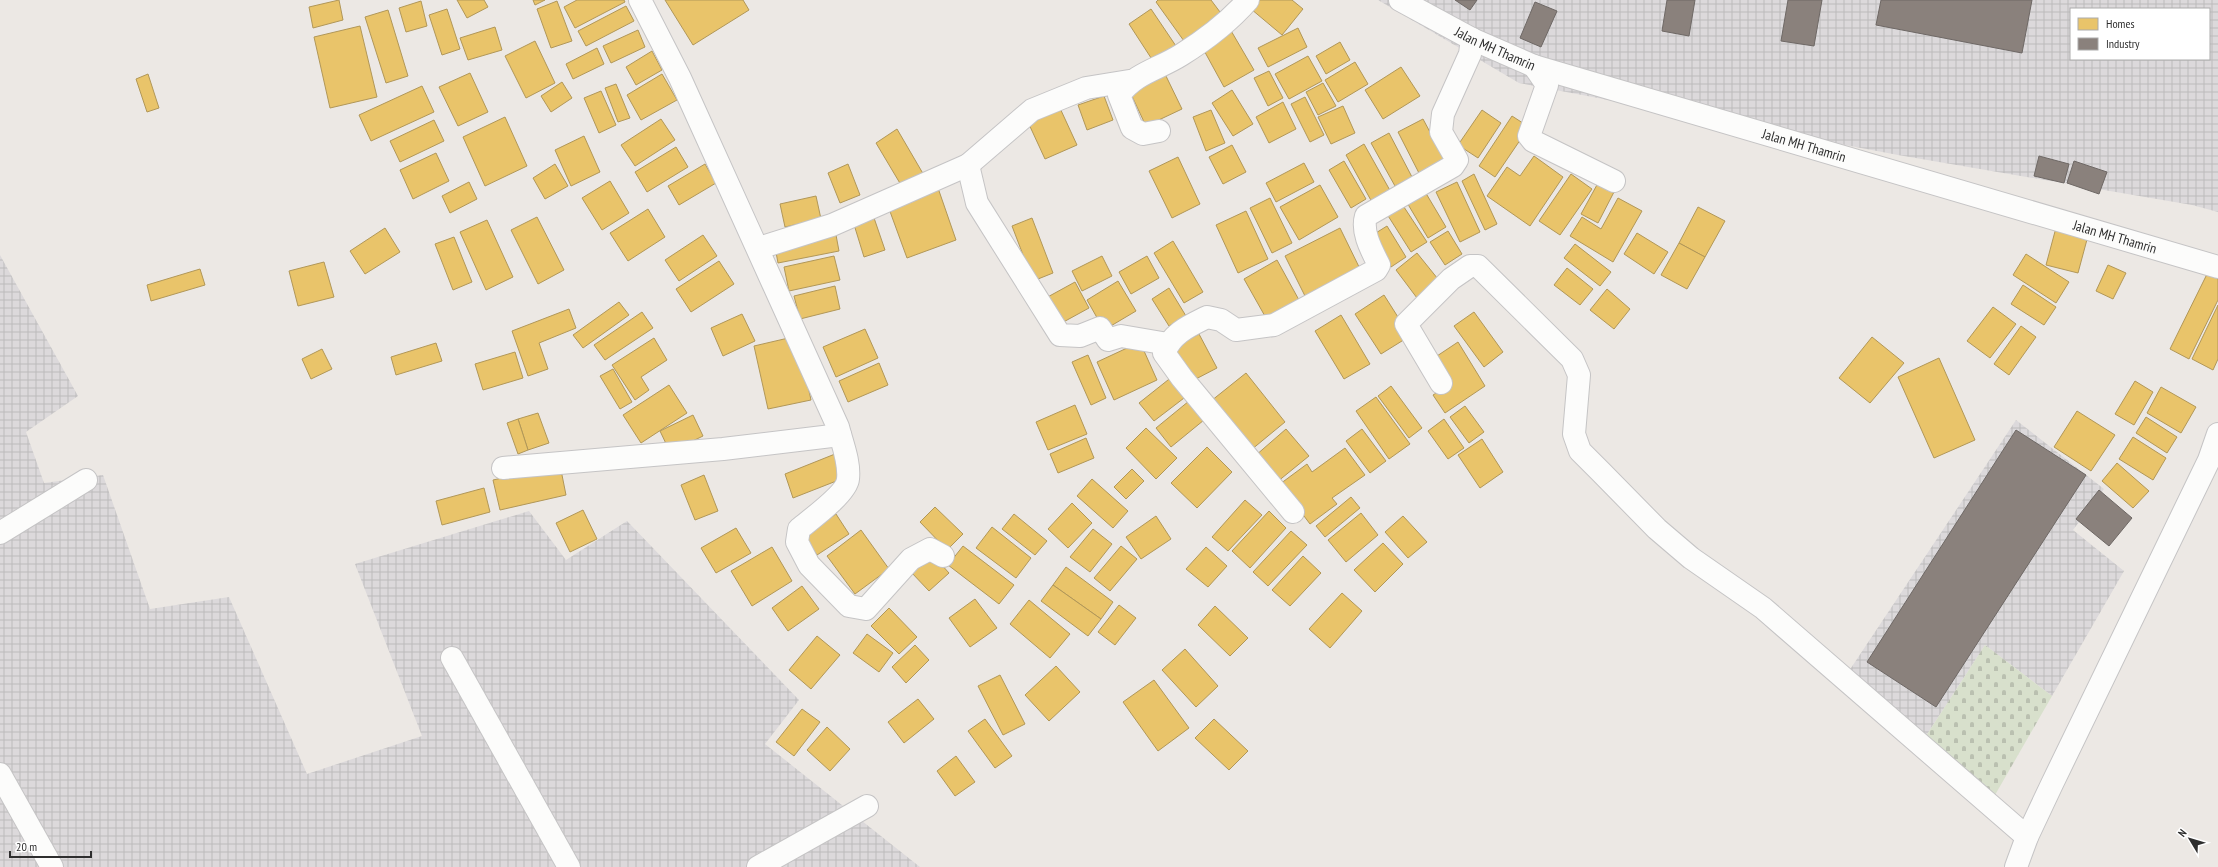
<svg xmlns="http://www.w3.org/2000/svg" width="2218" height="867" viewBox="0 0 2218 867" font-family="'PT Sans Narrow',sans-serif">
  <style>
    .industrial { fill: url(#industrial-grid); fill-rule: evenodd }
    .cemetery { fill: url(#cemetery-stones) }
    .homes { fill: #e9c46a; stroke: #b19758 }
    .industry { fill: #8a817c; stroke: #6e6865 }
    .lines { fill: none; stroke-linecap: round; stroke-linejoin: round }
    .minor-casing { stroke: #c5c4c5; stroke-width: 24 }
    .minor { stroke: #fcfcfb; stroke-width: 22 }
    .labels { text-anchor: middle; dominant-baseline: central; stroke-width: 4; stroke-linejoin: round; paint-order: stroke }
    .street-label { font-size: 14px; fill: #2e2e2e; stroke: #fff }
  </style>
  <defs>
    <pattern id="industrial-grid" width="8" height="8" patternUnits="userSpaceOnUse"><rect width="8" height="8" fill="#dcd9db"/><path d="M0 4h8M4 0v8" fill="none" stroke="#bdbbbc"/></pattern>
    <pattern id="cemetery-stones" width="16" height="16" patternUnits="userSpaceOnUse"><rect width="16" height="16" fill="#d8e0cc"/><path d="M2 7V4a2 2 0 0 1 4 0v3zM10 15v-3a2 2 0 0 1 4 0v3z" fill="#bac0b0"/></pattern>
  </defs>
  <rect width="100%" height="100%" fill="#ece8e4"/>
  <g class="industrial">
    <path d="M1378 0H2218V212L2192 205 1898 155 1519 83ZM2071 9H2209V59H2071Z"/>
    <polygon points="0,255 78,396 26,432 44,483 103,475 150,609 229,597 307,774 422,736 355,564 529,511 566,560 627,521 799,700 765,744 920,867 0,867"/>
    <polygon points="2016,420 2104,489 2073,530 2124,571 2052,696 1985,645 1926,736 1849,671"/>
  </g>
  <polygon class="cemetery" points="1985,645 2052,696 1995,795 1926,736"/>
  <g class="homes">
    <polygon points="339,0 343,20 313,28 309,7"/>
    <polygon points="457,0 484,0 488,7 467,18"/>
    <polygon points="533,0 545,0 535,5"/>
    <polygon points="577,0 624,0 625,2 575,28 564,7"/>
    <polygon points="665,0 743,0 749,10 693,45"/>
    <polygon points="1158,0 1211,0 1226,20 1189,48 1156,2"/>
    <polygon points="1258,0 1292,0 1303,9 1282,35 1251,9"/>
    <polygon points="421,1 427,26 406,32 399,8"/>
    <polygon points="557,1 572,41 551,48 537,9"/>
    <polygon points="626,6 634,21 586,46 578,31"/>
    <polygon points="447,9 460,49 442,55 429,15"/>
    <polygon points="1151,9 1178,49 1155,64 1129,24"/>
    <polygon points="388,10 408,76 386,83 365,17"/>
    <polygon points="360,26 377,97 330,108 314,37"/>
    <polygon points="495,27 502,50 468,60 460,38"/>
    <polygon points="1298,28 1307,47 1268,67 1258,48"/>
    <polygon points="1230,29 1254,70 1224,87 1201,45"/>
    <polygon points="638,30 645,47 611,63 603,46"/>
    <polygon points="535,41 555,83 526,98 505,56"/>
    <polygon points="1340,42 1350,60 1326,74 1316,56"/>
    <polygon points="597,48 604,64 573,79 566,64"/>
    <polygon points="652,51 662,70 636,85 626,67"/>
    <polygon points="1308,56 1322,81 1289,99 1275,74"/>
    <polygon points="1355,62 1368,84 1338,102 1325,80"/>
    <polygon points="1401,67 1420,96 1383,119 1365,90"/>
    <polygon points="1269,71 1283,98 1268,106 1254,78"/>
    <polygon points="470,73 488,112 458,126 439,87"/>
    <polygon points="148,74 159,108 147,112 136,79"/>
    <polygon points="662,74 677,100 641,120 627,95"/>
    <polygon points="1165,74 1182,109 1146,126 1130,92"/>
    <polygon points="562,82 572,98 551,112 541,96"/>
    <polygon points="1323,83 1336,106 1318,115 1306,92"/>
    <polygon points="616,84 630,118 618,122 605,88"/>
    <polygon points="422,86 434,112 371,141 359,115"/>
    <polygon points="1232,90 1253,124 1233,136 1212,103"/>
    <polygon points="601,91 616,125 599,133 584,98"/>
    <polygon points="1104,96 1113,120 1087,130 1078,105"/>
    <polygon points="1305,97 1324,135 1310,142 1291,104"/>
    <polygon points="1283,102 1296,129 1269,143 1256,117"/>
    <polygon points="1059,106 1077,145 1045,159 1027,120"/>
    <polygon points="1343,106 1355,133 1331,144 1318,117"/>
    <polygon points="1211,110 1225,143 1206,151 1193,117"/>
    <polygon points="1482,110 1501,123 1478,158 1458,145"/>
    <polygon points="1512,116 1529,127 1495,177 1479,166"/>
    <polygon points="505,117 527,166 485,186 463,137"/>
    <polygon points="661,119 675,140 635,166 621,145"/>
    <polygon points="1423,119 1447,164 1421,177 1398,132"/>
    <polygon points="434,120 444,141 400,162 390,141"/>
    <polygon points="897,129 925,177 904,190 876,143"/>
    <polygon points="1389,133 1412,177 1395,186 1371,143"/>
    <polygon points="584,136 600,172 571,186 555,150"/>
    <polygon points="1364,144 1392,194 1373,204 1346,155"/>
    <polygon points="1232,145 1246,172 1223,184 1209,157"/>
    <polygon points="676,147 688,167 647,192 635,172"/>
    <polygon points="436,153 449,181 413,199 400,170"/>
    <polygon points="1534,156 1563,177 1530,226 1487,196 1507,167 1520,176"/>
    <polygon points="1178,157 1200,204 1172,218 1149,171"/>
    <polygon points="1344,161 1366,199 1351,208 1329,170"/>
    <polygon points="1304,163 1314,182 1276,202 1266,183"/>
    <polygon points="555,164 568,186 545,199 533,178"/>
    <polygon points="705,164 716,183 679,205 668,186"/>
    <polygon points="848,164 860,195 840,203 828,173"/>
    <polygon points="1474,174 1497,224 1485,230 1462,181"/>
    <polygon points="1571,174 1592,189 1560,235 1539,221"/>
    <polygon points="610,181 629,213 602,230 582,198"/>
    <polygon points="469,182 477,199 450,213 442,196"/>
    <polygon points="1457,182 1480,232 1460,242 1436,192"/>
    <polygon points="1598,183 1614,192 1598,223 1581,214"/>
    <polygon points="1320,185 1338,217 1299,240 1280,207"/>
    <polygon points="938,188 956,240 907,258 888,206"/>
    <polygon points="1424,190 1446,227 1428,238 1406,201"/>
    <polygon points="816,196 821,219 785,227 780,204"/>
    <polygon points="1270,198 1292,243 1272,253 1250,208"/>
    <polygon points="1618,198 1642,211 1613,262 1570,236 1582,217 1601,229"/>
    <polygon points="1400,201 1427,242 1411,252 1385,211"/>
    <polygon points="1698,207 1725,221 1705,257 1679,243"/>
    <polygon points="648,209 665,237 628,261 610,233"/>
    <polygon points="1246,211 1268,259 1238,273 1216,225"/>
    <polygon points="872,212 885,250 864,257 852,218"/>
    <polygon points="537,217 564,270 538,284 511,230"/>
    <polygon points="1032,218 1053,273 1033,281 1012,226"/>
    <polygon points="487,220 513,277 486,290 460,232"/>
    <polygon points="2057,224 2089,232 2078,273 2046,265"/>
    <polygon points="1387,226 1406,257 1391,267 1371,236"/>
    <polygon points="385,228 400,252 365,274 350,251"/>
    <polygon points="1340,228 1363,275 1308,302 1285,256"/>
    <polygon points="1448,231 1462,254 1445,265 1430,242"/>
    <polygon points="1637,233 1668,252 1654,274 1624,254"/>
    <polygon points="703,235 717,256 679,281 665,260"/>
    <polygon points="836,235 839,251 778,263 775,247"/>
    <polygon points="454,237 472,282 453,290 435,244"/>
    <polygon points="1173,241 1203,292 1184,303 1154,253"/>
    <polygon points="1679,243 1705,257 1687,289 1661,275"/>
    <polygon points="1575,244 1611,272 1600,286 1564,258"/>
    <polygon points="1417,253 1442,284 1420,302 1396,270"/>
    <polygon points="2026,254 2069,282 2056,303 2013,275"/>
    <polygon points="834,256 840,280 789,291 784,267"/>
    <polygon points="1102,256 1112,276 1082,291 1072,271"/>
    <polygon points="1147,256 1159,278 1131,294 1119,272"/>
    <polygon points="1277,260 1299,300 1266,318 1244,279"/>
    <polygon points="719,261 734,284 691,312 676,289"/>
    <polygon points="324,262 334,297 298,306 289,271"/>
    <polygon points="2108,265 2126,273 2113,299 2096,291"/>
    <polygon points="2211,266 2218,270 2218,300 2189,359 2170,349"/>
    <polygon points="1567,268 1593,289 1580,305 1554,285"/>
    <polygon points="200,269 205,285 151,301 147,285"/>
    <polygon points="1118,281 1136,311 1104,330 1087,300"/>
    <polygon points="1075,282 1089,308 1058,325 1044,299"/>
    <polygon points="2023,285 2056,307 2044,325 2011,304"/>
    <polygon points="835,286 840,309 800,319 794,296"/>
    <polygon points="1169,288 1186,316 1169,326 1152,299"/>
    <polygon points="1607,289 1630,309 1614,329 1590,310"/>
    <polygon points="1384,295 1410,336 1381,354 1355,314"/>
    <polygon points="619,302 629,315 583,348 573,335"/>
    <polygon points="2218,305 2218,359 2213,370 2192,359"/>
    <polygon points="1993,307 2016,324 1990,358 1967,341"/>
    <polygon points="569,309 576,328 539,343 548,369 528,376 512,331"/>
    <polygon points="642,312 653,328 605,360 594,345"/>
    <polygon points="1474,312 1503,352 1484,367 1454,326"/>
    <polygon points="742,314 755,341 723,356 711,328"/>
    <polygon points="1341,315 1370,364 1344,379 1315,331"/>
    <polygon points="2021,326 2036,337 2009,375 1994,364"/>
    <polygon points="865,329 878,358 836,377 823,347"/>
    <polygon points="1199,334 1217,368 1192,381 1174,347"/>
    <polygon points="797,336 811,400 768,409 754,346"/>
    <polygon points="1872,337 1904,363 1870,403 1839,378"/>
    <polygon points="654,338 667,360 641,377 649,390 635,400 612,365"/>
    <polygon points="1140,342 1157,380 1114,400 1097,362"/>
    <polygon points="1458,342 1485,386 1445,413 1433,395 1451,384 1434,358"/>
    <polygon points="436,343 442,361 396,375 391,357"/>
    <polygon points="322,349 332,369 311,379 302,359"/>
    <polygon points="515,352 523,378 483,390 475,364"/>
    <polygon points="1088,355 1106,398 1091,405 1072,362"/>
    <polygon points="1939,358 1975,440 1934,458 1898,377"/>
    <polygon points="879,363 888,385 848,402 839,381"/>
    <polygon points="613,369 632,402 620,409 600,376"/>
    <polygon points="1246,373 1285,422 1251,450 1211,401"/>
    <polygon points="1173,376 1188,395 1154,421 1139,403"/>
    <polygon points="2135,381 2153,392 2134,425 2115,414"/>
    <polygon points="669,385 687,413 641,443 623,415"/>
    <polygon points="1391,386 1422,428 1409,438 1378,396"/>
    <polygon points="2161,387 2196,407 2181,433 2147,413"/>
    <polygon points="1376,397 1410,444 1389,459 1356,411"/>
    <polygon points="1189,401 1204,420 1171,447 1156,428"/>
    <polygon points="1075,405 1087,434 1048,450 1036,422"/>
    <polygon points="1465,406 1484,432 1469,443 1450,417"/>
    <polygon points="2077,411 2115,435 2091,471 2054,447"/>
    <polygon points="538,413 549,443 528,450 518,419"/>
    <polygon points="693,415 703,436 670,452 660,431"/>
    <polygon points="2146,417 2177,437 2167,453 2136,433"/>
    <polygon points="518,419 528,450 518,454 507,423"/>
    <polygon points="1444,419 1464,448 1448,459 1428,431"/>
    <polygon points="1146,428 1177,458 1156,479 1126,448"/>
    <polygon points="1286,429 1309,456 1277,482 1255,456"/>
    <polygon points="1362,429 1386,461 1370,473 1346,441"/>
    <polygon points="2133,437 2166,458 2153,480 2119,459"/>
    <polygon points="1086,438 1094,458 1058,473 1050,454"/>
    <polygon points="1482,439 1503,472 1480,488 1458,455"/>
    <polygon points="1207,447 1232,472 1197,508 1171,483"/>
    <polygon points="1345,448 1365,475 1332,498 1337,504 1310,524 1280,484 1307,464 1312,472"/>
    <polygon points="835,454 844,478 793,498 785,474"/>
    <polygon points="2117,463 2149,491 2133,508 2102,481"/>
    <polygon points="560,465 566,495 500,510 493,480"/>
    <polygon points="1132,469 1144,481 1126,499 1114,487"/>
    <polygon points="704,475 718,511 695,520 681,485"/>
    <polygon points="1092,479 1128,511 1113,528 1077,496"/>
    <polygon points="484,488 490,512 442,525 436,501"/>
    <polygon points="1351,497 1360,508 1325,537 1316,526"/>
    <polygon points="1245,500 1262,515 1228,551 1212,537"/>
    <polygon points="1072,503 1092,523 1068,548 1048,529"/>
    <polygon points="935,507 963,534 947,550 920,522"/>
    <polygon points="583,510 597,539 570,552 556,523"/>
    <polygon points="1269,511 1286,528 1250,568 1232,551"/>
    <polygon points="1361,513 1378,535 1346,562 1328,540"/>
    <polygon points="836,514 849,534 817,555 804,536"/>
    <polygon points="1014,514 1047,541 1035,555 1002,529"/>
    <polygon points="1156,516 1171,539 1141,559 1126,537"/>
    <polygon points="1403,516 1427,542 1408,558 1385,532"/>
    <polygon points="992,527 1031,558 1016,578 976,548"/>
    <polygon points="736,528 751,553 716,573 701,548"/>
    <polygon points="1093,529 1112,544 1090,572 1070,557"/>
    <polygon points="861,530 889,569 855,594 827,556"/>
    <polygon points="1291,531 1307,545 1268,586 1253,572"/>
    <polygon points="1383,543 1403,564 1375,592 1354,570"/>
    <polygon points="963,546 1014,585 999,604 948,565"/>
    <polygon points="1121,546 1137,559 1110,591 1094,578"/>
    <polygon points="772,547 792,581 752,606 731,571"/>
    <polygon points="1206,547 1227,566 1208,587 1186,569"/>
    <polygon points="931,553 949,573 929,591 911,572"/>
    <polygon points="1303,556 1321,573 1290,606 1272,590"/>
    <polygon points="1066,567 1113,602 1101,619 1053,585"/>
    <polygon points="1053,585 1101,619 1088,636 1041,601"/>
    <polygon points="802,586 819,609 788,631 772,608"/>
    <polygon points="1342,593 1362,611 1330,648 1309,629"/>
    <polygon points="975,599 997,628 970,647 949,618"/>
    <polygon points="1029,600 1070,634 1050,658 1010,624"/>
    <polygon points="1119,605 1136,618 1115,645 1098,632"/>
    <polygon points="1215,606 1248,638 1230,656 1198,625"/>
    <polygon points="889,608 917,637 899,654 871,626"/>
    <polygon points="867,634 893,653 879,672 853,653"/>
    <polygon points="817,636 840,655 811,689 789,670"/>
    <polygon points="915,645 929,660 906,683 892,667"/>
    <polygon points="1185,649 1218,686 1196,707 1162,670"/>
    <polygon points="1056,666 1080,692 1049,721 1025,695"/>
    <polygon points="1000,675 1025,724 1003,735 978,686"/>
    <polygon points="1154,680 1189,728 1158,751 1123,702"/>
    <polygon points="918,699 934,719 904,743 888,722"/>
    <polygon points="802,709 820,722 794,756 776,742"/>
    <polygon points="985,719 1012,756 995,768 968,731"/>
    <polygon points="1214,719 1248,751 1229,770 1195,738"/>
    <polygon points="827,727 850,749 830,771 807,750"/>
    <polygon points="956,756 975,782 955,796 937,771"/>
  </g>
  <g class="industry">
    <polygon points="1455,0 1477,0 1470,10"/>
    <polygon points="1667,0 1695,0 1689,36 1662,31"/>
    <polygon points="1788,0 1822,0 1814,46 1781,41"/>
    <polygon points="1881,0 2032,0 2022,53 1876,25"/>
    <polygon points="1535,2 1557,11 1541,47 1520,38"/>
    <polygon points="2039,156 2069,164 2064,183 2034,176"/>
    <polygon points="2074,161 2107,172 2099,194 2067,183"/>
    <polygon points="2016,430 2086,475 1936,707 1867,662"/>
    <polygon points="2099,490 2132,518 2109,546 2076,519"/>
  </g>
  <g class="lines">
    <defs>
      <g id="minor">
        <path d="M640 0 680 78 838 427C842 443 850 462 848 479 847 493 810 520 799 529L797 542 809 565 849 606 866 609 911 559 930 549 943 556"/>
        <path id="s1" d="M1400 0 1472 39 1534 66 2218 267"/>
        <polyline points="1534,66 1547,85 1529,136 1533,141 1614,181"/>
        <path d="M1159 131 1143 134 1132 128 1119 95C1137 72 1157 70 1181 55 1205 40 1229 22 1248 0"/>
        <polyline points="968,165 977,203 1060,335 1080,336 1100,328 1108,340 1121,336 1168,344"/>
        <polyline points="759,248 832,225 968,165 1032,110 1086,88 1129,81"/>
        <polyline points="1441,383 1406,324 1451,279 1470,266 1478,266 1572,359 1579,375 1574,434 1580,451 1601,472 1657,529 1691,558 1763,608 2027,837"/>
        <polyline points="503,468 723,449 840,435"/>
        <path d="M1293 512 1182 378 1164 353C1172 333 1189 326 1207 317L1221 320 1236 330 1274 325 1376 270 1379 265C1372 251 1361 232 1366 216L1453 166 1457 160 1441 132 1443 114 1470 54 1472 39"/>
        <polyline points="0,533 86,480"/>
        <polyline points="452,658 569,867"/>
        <polyline points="0,774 52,867"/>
        <polyline points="758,867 867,806"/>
        <polyline points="2016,867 2027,837 2052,784 2209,460 2218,434"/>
      </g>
    </defs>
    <use href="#minor" class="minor-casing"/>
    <use href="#minor" class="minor"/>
  </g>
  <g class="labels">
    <g class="street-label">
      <text stroke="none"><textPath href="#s1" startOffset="107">Jalan MH Thamrin</textPath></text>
      <text stroke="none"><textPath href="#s1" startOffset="431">Jalan MH Thamrin</textPath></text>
      <text stroke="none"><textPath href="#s1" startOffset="755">Jalan MH Thamrin</textPath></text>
    </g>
  </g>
  <rect x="2070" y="8" width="140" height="52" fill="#ffffff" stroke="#ababab"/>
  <rect x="2078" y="18" width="20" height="12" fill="#e9c46a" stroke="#ababab"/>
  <text x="2106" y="28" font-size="12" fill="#2e2e2e">Homes</text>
  <rect x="2078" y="38" width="20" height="12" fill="#8a817c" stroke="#ababab"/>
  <text x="2106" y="48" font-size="12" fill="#2e2e2e">Industry</text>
  <g transform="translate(2190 839) rotate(308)" stroke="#ffffff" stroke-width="3" paint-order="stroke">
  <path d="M0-3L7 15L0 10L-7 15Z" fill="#2e2e2e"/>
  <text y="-6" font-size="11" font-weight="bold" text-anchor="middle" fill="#2e2e2e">N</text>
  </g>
  <path d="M10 851v6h81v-6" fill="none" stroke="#2e2e2e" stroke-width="2"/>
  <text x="16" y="851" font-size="12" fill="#2e2e2e" stroke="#ffffff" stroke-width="3" paint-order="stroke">20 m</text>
</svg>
